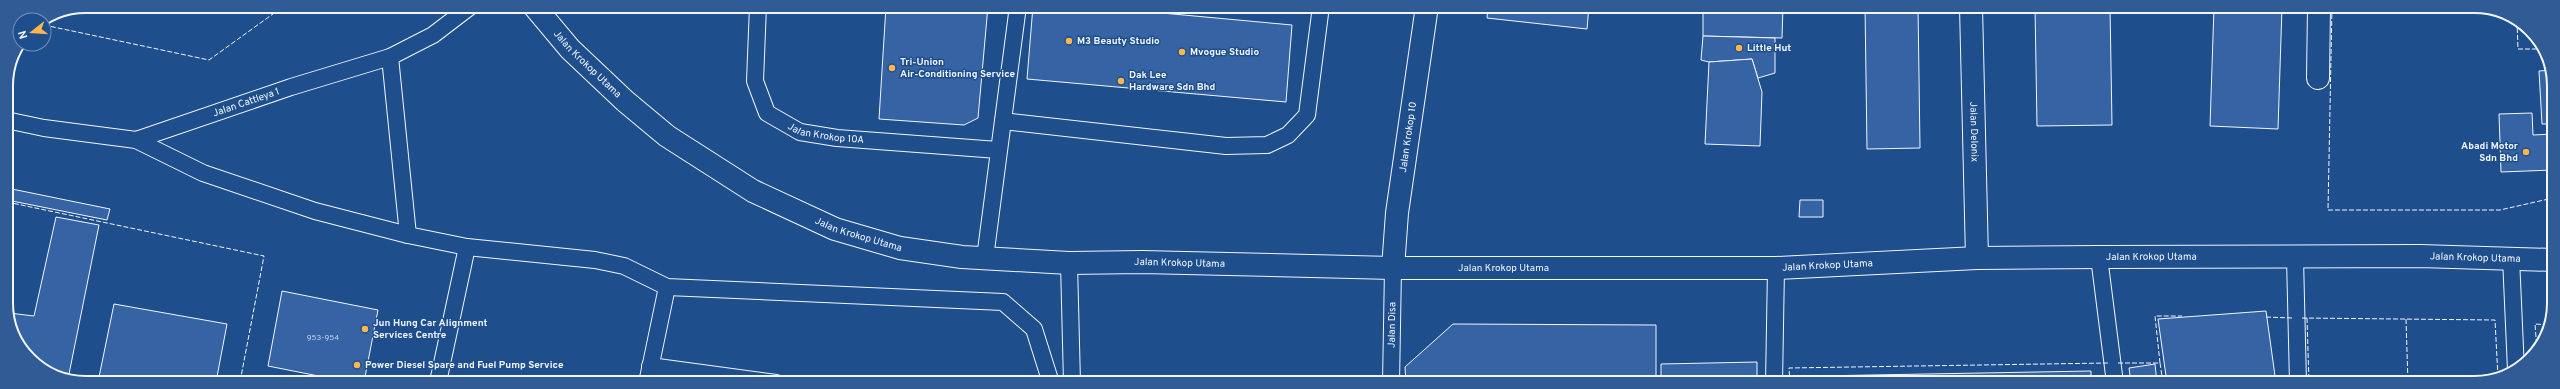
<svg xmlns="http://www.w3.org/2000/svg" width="2560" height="389" viewBox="0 0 2560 389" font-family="Overpass,sans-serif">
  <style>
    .building { fill: #3563a3; stroke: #f2f6ff }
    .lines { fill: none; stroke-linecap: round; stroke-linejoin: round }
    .lane-casing { stroke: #f2f6ff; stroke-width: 18 }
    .street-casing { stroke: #f2f6ff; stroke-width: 24 }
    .secondary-casing { stroke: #f2f6ff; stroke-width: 24 }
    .lane { stroke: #1f4e8c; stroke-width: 16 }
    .street { stroke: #1f4e8c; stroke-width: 22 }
    .secondary { stroke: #1f4e8c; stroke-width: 22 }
    .fence { stroke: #f2f6ff; stroke-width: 1; stroke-dasharray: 5 2; stroke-linecap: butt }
    .poi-dot { fill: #ffb74d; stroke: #1f4e8c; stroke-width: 1.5 }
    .labels { text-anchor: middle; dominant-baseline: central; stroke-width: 3; stroke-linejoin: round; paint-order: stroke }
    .number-label { font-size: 8px; fill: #c3d1e8 }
    .poi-label { font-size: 10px; font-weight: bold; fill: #f2f6ff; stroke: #1f4e8c; text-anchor: start }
    .street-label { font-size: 10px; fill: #f2f6ff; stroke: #1f4e8c }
    .rim { fill: none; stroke: #f2f6ff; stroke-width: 2 }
  </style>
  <rect width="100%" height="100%" fill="#1f4e8c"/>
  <g class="building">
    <polygon points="886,6 988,6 978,118 964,125 879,119"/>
    <polygon points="1033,6 1086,6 1292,25 1286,102 1027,79"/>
    <polygon points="1488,6 1589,6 1587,29 1487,18"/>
    <polygon points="1703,6 1783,6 1782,38 1703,36"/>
    <polygon points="1865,6 1918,7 1920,148 1867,149"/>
    <polygon points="2035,7 2110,7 2112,125 2037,126"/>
    <polygon points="2214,7 2282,7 2278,129 2210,126"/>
    <polygon points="1703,36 1775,38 1775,73 1758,78 1752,59 1709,62 1701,60"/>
    <polygon points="1752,59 1762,92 1760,146 1705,144 1709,62"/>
    <polygon points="2552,70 2553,124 2542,124 2539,71"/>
    <polygon points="2532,113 2533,135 2553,134 2553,170 2501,172 2499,114"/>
    <polygon points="7,188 110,209 107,220 7,200"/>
    <polygon points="1800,200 1823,200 1823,217 1799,217"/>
    <polygon points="56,217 99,225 68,379 33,363 9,324 9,313 34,316"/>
    <polygon points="282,291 378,310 364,382 349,382 268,366"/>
    <polygon points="114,304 227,324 216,382 98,382"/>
    <polygon points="2266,311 2276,383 2167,383 2158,319"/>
    <polygon points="1453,324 1656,325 1656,383 1406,383 1405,367"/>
    <polygon points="1757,362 1757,383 1661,383 1661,364"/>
    <polygon points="2155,364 2157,383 2131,383 2129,368"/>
    <polygon points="2091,371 2091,383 1817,383 1817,376"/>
    <polygon points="471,378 492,382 470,382"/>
  </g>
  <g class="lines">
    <defs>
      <g id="lane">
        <path id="s1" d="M758 6 755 81 767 113 800 132 837 138 998 150"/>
        <polyline points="390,57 408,235 467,247 595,260 624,266 667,287 1003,302 1034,329 1051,383"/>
        <path id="s2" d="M6 120 44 128 136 140 291 87 390 57 433 35 471 6"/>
        <polyline points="1003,121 1226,146 1267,145 1288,135 1307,115 1321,6"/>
        <polyline points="136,140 203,173 315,211 408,235"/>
        <polyline points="2099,257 2115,383"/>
        <polyline points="985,258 1018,6"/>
        <polyline points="2295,258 2298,383"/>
        <polyline points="2511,258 2516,370"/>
        <polyline points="1069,263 1072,383"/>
        <polyline points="650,366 776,383"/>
        <polyline points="438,382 467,247"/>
        <polyline points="647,383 667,287"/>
        <path id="s3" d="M1391 383 1393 268"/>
        <polyline points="1774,383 1776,268"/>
      </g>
      <g id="street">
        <path id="s4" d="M1971 7 1977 258"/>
        <polyline points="2318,78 2319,7"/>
        <path id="s5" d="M1393 268 1397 213 1427 6"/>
      </g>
      <g id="secondary">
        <path id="s6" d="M534 6 570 49 625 101 667 136 753 191 835 229 900 248 962 257 1069 263 1142 262 1393 268H1776L1977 258 2099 257 2420 256 2553 260"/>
      </g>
    </defs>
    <use href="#lane" class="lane-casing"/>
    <use href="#street" class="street-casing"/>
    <use href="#secondary" class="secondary-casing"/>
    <use href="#lane" class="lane"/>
    <use href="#street" class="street"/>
    <use href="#secondary" class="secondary"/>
    <g class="fence">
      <polyline points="2332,7 2328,210 2500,210 2553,198"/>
      <polyline points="2517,21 2518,49 2541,49"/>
      <polyline points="44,25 209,60 284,6"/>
      <polyline points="7,202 264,256 240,382"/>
      <polyline points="2266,317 2292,318"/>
      <polyline points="2302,318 2495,320 2498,378"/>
      <polyline points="2307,318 2309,383"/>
      <polyline points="2406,319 2408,383"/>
      <polyline points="2537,351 2535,324 2550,325"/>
      <polyline points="2118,363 2160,363 2155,316 2182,316"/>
      <polyline points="2160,363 2163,383"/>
      <polyline points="1790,383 1789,368 2108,363"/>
    </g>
  </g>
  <g class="poi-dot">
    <circle cx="1069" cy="41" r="4"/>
    <circle cx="1739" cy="48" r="4"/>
    <circle cx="1182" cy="52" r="4"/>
    <circle cx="892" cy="68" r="4"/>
    <circle cx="1121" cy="81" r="4"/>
    <circle cx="2526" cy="152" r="4"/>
    <circle cx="365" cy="329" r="4"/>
    <circle cx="357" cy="365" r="4"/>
  </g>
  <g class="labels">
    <g class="number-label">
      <text x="323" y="338">953-954</text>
    </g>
    <g class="poi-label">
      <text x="1077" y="41">M3 Beauty Studio</text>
      <text x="1747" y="48">Little Hut</text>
      <text x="1190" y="52">Mvogue Studio</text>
      <text x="900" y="62">Tri-Union<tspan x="900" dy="12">Air-Conditioning Service</tspan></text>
      <text x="1129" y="75">Dak Lee<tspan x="1129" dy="12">Hardware Sdn Bhd</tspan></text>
      <text x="2518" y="146" text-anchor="end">Abadi Motor<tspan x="2518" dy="12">Sdn Bhd</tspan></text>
      <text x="373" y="323">Jun Hung Car Alignment<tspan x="373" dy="12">Services Centre</tspan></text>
      <text x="365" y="365">Power Diesel Spare and Fuel Pump Service</text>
    </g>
    <g class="street-label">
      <text stroke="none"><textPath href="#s6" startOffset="79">Jalan Krokop Utama</textPath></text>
      <text stroke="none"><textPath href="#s2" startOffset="248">Jalan Cattleya 1</textPath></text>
      <text stroke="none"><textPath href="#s1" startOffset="173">Jalan Krokop 10A</textPath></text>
      <text stroke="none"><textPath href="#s4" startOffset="125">Jalan Delonix</textPath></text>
      <text stroke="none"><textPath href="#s5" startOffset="132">Jalan Krokop 10</textPath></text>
      <text stroke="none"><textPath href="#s6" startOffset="403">Jalan Krokop Utama</textPath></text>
      <text stroke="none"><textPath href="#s6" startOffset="1699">Jalan Krokop Utama</textPath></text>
      <text stroke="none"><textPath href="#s6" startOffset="2023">Jalan Krokop Utama</textPath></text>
      <text stroke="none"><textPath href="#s6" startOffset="727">Jalan Krokop Utama</textPath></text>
      <text stroke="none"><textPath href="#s6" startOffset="1375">Jalan Krokop Utama</textPath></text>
      <text stroke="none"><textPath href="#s6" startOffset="1051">Jalan Krokop Utama</textPath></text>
      <text stroke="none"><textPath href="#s3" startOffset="58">Jalan Disa</textPath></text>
    </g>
  </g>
  <path d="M0 0H2560V389H0ZM86 13H2474A73 73 0 0 1 2547 86V303A73 73 0 0 1 2474 376H86A73 73 0 0 1 13 303V86A73 73 0 0 1 86 13Z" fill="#305b95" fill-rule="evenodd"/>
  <path class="rim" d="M86 13H2474A73 73 0 0 1 2547 86V303A73 73 0 0 1 2474 376H86A73 73 0 0 1 13 303V86A73 73 0 0 1 86 13Z"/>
  <g transform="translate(32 32) rotate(253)"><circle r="19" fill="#1f4e8c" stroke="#7391ba"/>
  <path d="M0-3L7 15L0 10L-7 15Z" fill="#ffb74d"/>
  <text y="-6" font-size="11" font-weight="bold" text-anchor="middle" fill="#f2f6ff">N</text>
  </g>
</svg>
